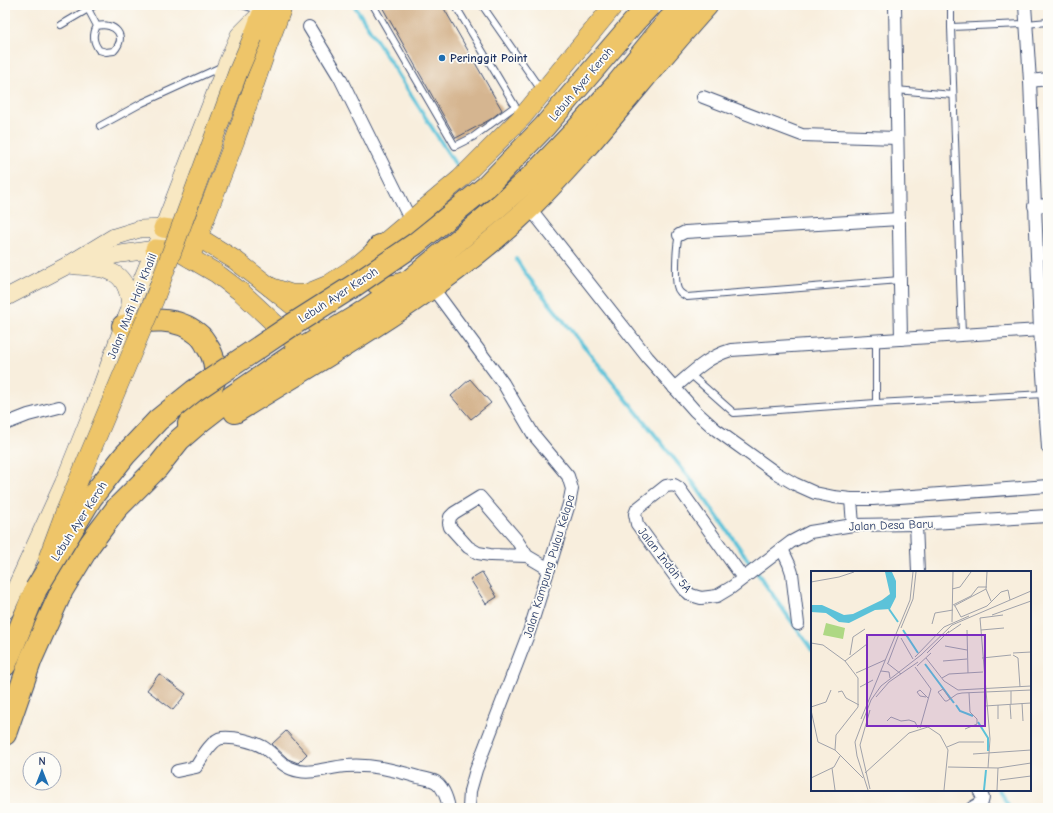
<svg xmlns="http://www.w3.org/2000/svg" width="1053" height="813" viewBox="0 0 1053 813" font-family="'Comic Neue',sans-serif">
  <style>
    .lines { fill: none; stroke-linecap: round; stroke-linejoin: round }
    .stream { stroke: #5cc2d9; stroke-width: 4 }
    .building { fill: #d5b590 }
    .lane-casing { stroke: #3c4c71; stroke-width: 8 }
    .street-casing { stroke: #3c4c71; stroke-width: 14 }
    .secondary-casing { stroke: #3c4c71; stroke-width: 18 }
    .primary-casing { stroke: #3c4c71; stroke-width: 20 }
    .highway-casing { stroke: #3c4c71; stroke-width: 24 }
    .lane { stroke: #fff; stroke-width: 6 }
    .street { stroke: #fff; stroke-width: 12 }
    .secondary { stroke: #f8e8c3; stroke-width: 17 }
    .primary { stroke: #eec569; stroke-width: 19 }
    .highway { stroke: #eec569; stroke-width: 22 }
    .primary-bridge-casing { stroke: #3c4c71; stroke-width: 20; stroke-linecap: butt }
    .highway-bridge-casing { stroke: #3c4c71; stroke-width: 24; stroke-linecap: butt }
    .primary-bridge { stroke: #eec569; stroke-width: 19 }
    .highway-bridge { stroke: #eec569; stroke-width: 22 }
    .poi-dot { fill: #1f6fb2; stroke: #fdfcf7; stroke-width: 1.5 }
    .labels { text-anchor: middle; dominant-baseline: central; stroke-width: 3.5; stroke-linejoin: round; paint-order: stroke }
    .poi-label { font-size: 12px; font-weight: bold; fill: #1b2f5e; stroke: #fdfcf7; text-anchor: start }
    .street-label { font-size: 12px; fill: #1b2f5e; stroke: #fdfcf7 }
    .inset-river { fill: none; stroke: #5cc2d9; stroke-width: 2 }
    .inset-road { fill: none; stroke: #a0a2aa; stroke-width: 1 }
    .view { fill: #7b2cbf; fill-opacity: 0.15; stroke: #7b2cbf; stroke-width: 2 }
    .inset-edge { fill: none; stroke: #1b2f5e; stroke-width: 2 }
  </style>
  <rect width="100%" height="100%" fill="#fdfcf7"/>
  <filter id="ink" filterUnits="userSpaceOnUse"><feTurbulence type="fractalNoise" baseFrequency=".025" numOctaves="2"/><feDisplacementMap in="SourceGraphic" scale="8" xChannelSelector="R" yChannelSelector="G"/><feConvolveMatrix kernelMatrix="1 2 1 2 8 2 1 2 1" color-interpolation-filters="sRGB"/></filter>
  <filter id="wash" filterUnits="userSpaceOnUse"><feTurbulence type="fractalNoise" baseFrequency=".012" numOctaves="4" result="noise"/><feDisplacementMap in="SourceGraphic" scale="16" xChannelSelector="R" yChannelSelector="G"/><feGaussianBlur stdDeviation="0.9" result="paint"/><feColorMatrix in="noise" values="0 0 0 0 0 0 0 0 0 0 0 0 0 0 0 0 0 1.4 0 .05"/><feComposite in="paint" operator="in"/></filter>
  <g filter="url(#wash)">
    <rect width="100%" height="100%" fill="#f8eedd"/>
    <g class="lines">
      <g class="stream">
        <polyline points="354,5 457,167"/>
        <polyline points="516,259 525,273 692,481 812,650"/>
        <polyline points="999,790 1010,808"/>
      </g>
    </g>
    <g id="blocks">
      <g class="building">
        <polygon points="381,5 442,5 502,110 491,119 456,138"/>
        <polygon points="470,379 491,403 471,419 451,396"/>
        <polygon points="482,572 497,597 486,604 470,579"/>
        <polygon points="159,674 186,694 173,710 147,690"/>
        <polygon points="286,731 307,754 298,763 288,759 272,744"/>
      </g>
    </g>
  </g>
  <g filter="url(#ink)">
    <use href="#blocks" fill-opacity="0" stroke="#3c4c71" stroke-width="1"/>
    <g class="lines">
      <defs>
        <g id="lane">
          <polyline points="242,5 261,11"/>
          <polyline points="373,5 455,146 473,137 514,107"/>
          <polyline points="455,5 517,109"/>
          <polyline points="482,5 541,90"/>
          <polyline points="951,5 951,27 1026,24 1048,22"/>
          <path d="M88 9 97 26C92 35 93 42 99 50L106 52 114 51C128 36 115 22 97 26"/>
          <polyline points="61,25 95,5"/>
          <polyline points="951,27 962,335"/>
          <polyline points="896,90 953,95"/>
          <polyline points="100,126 142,103 223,66"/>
          <path d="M679 235C676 245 675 276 677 286 678 292 682 294 687 297L900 280"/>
          <polyline points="876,341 876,403"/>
          <polyline points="690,374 734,413 876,403 1045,394"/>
        </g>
        <g id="street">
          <polyline points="895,5 901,339"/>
          <polyline points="1025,5 1030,81 1040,330 1048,448"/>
          <polyline points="309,27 340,78 411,221"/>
          <polyline points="1030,81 1048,79"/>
          <polyline points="703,97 802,135 897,138"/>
          <polyline points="1034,206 1048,205"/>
          <polyline points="529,207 648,358 695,411 715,429 776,473 795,484 815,493 834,497 851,499 873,499 1048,486"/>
          <polyline points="679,235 685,232 899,219"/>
          <polyline points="432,287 503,383 533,434 568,476 572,489 569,504 529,632 476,770 470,791 469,808"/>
          <path d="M674 388C692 373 707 357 731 350L1040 330"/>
          <polyline points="5,424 28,415 59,407"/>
          <polyline points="851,499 853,525"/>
          <polyline points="916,524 918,572"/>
          <polyline points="782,549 789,564 792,573 798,624"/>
          <polyline points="527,556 516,539 480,497 454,513 450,517 449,523 450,527 468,547 478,553 490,555 527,556 549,569"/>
          <polyline points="743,578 679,488 674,485 666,486 637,509 635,514 637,524 685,590 691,595 701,598 717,596 732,587 791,542 810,532 853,525 916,524 1048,516"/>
          <path d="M177 771 196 767C201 759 212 739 222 738 235 737 252 741 263 747 273 753 280 765 292 769 309 776 329 767 346 766 372 764 394 770 418 777 423 778 431 779 436 782 444 788 447 798 449 808"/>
          <polyline points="972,808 982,802 983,798 979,790"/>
        </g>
        <g id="secondary">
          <polyline points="82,262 121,254 155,249"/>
          <path d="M68 265C103 269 128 265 130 308"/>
          <polyline points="5,298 68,265 114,237 140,229 163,228"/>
          <polyline points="5,611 63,484 95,404 123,326 163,228 226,65 239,35 262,12"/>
        </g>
        <g id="primary">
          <polyline points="253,37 265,5"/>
          <polyline points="163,228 185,231 198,237 235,260 270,287 327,333"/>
          <polyline points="155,249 178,251 216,273 241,292 302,349"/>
          <polyline points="190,258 235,140 268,45 283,5"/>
          <polyline points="270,287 291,294 306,294 328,285 357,266 460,179 523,116 614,5"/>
        </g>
        <g id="highway">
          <path d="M380 246C376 251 370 258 369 265 369 269 371 274 373 278 380 290 395 287 407 282"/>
          <path d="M123 326C149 319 176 316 198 334 202 337 205 342 207 346 214 356 217 369 214 381 209 396 198 411 189 424"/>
          <path d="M235 412C337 349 444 290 530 207 594 144 647 71 707 5"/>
          <polyline points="5,665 36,589"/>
          <polyline points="5,734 31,659 62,590 90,544 117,508 157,468 179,440 202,420 233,396 302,349 357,316 408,282 491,213 534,174 577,129 618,83 669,20 685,5"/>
        </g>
      </defs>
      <use href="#lane" class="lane-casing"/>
      <use href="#street" class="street-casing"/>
      <use href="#secondary" class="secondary-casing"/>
      <use href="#primary" class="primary-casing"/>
      <use href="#highway" class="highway-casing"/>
      <use href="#lane" class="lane"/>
      <use href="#street" class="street"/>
      <use href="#secondary" class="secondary"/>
      <use href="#primary" class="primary"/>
      <use href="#highway" class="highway"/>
      <defs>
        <polyline id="primary-bridge" points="48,558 64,515 154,300 238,72 253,37"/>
        <polyline id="highway-bridge" points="36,589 91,498 125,455 158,420 194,391 292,325 355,285 415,244 487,186 544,127 634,22 650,5"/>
      </defs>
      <use href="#primary-bridge" class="primary-bridge-casing"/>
      <use href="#highway-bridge" class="highway-bridge-casing"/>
      <use href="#primary-bridge" class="primary-bridge"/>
      <use href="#highway-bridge" class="highway-bridge"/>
    </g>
  </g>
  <circle class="poi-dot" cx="442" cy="58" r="4"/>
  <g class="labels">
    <g class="poi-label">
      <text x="450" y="58">Peringgit Point</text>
    </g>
    <g class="street-label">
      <text transform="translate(581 84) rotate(-50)">Lebuh Ayer Keroh</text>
      <text transform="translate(338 295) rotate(-33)">Lebuh Ayer Keroh</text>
      <text transform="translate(132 306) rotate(-68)">Jalan Mufti Haji Khalil</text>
      <text transform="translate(79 521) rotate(-57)">Lebuh Ayer Keroh</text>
      <text transform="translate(891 525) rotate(-2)">Jalan Desa Baru</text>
      <text transform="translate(665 560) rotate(52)">Jalan Indah 5A</text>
      <text transform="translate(549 566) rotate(-73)">Jalan Kampung Pulau Kelapa</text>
    </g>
  </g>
  <g transform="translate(811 571)">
    <rect width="220" height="220" fill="#f8eedd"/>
    <path d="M15 52 34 57 32 68 12 64Z" fill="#aed884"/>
    <path d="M74 1H81L85 10V26L79 38 64 39 38 52 28 51 15 42 0 41V34H11L33 44 42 43 71 29 79 23Z" fill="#5cc2d9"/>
    <path class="inset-river" d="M78 38 87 51M92 59 107 82M114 93 143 132M145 134 149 140 162 145M167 151 177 167V180M173 219 175 199"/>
    <path class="inset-road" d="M176 1 175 18 180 30M0 11 28 6 43 1M141 18 149 16 160 1M142 34 160 25 167 16H176M143 35 175 18M144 35 150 46 176 35 190 21 197 19 199 29M181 44 220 30M141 51 142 1M121 53 124 42 142 39M90 57 102 28 105 1M156 59 157 102M170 59 193 57M137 62 150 53M90 67 102 88M0 72 12 74 34 90 47 107V136L25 164 24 179M134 75 156 79M116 82 138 60M202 82 220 81M39 84 42 66 54 58M202 84 207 87 209 116M104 86 133 56 158 45M115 87 133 110 147 119 220 115M171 87 200 84M34 90 56 73M132 90 156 88M76 92 90 103M77 92 88 63M106 95 120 82M104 96 120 118 109 157M70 100 78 101 79 107M45 102 74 89M131 107 138 103 172 101M49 116 62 109M200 120V133M27 121 31 120 35 127 48 134M65 126 78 111 107 91M115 126 109 125 106 121 109 119 117 127M139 128 132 118 127 121 134 130H136L146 123 151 122 220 119M211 132 212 150M199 133 200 148M187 134V148M174 135 220 132M0 136 15 131 20 119M0 139 7 171 24 179 52 207M50 148 99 29 102 1M76 150 80 146 90 150 98 149 104 151 107 157M154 158 166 153V148L159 141 158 122M136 176 148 171H173M162 183 220 179M137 196 187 197 220 192M21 197 24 219M177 197 179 168 169 47 192 44M54 202 98 162 117 156 129 164 137 179 133 219M0 207 23 196 29 185M189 209 220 205M59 218 49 174 59 139M57 219 46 185 44 171 60 129 70 115 110 84 141 54 220 20M186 219 187 197"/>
    <path class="view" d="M56 64H174V155H56Z"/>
    <rect width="220" height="220" class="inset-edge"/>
  </g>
  <rect width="1053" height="813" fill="none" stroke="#fdfcf7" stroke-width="20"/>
  <g transform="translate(42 771)"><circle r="19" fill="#fdfcf7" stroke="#a3aaba"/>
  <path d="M0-3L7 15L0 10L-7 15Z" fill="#1f6fb2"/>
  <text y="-6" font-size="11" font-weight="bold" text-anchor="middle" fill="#1b2f5e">N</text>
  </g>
</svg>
